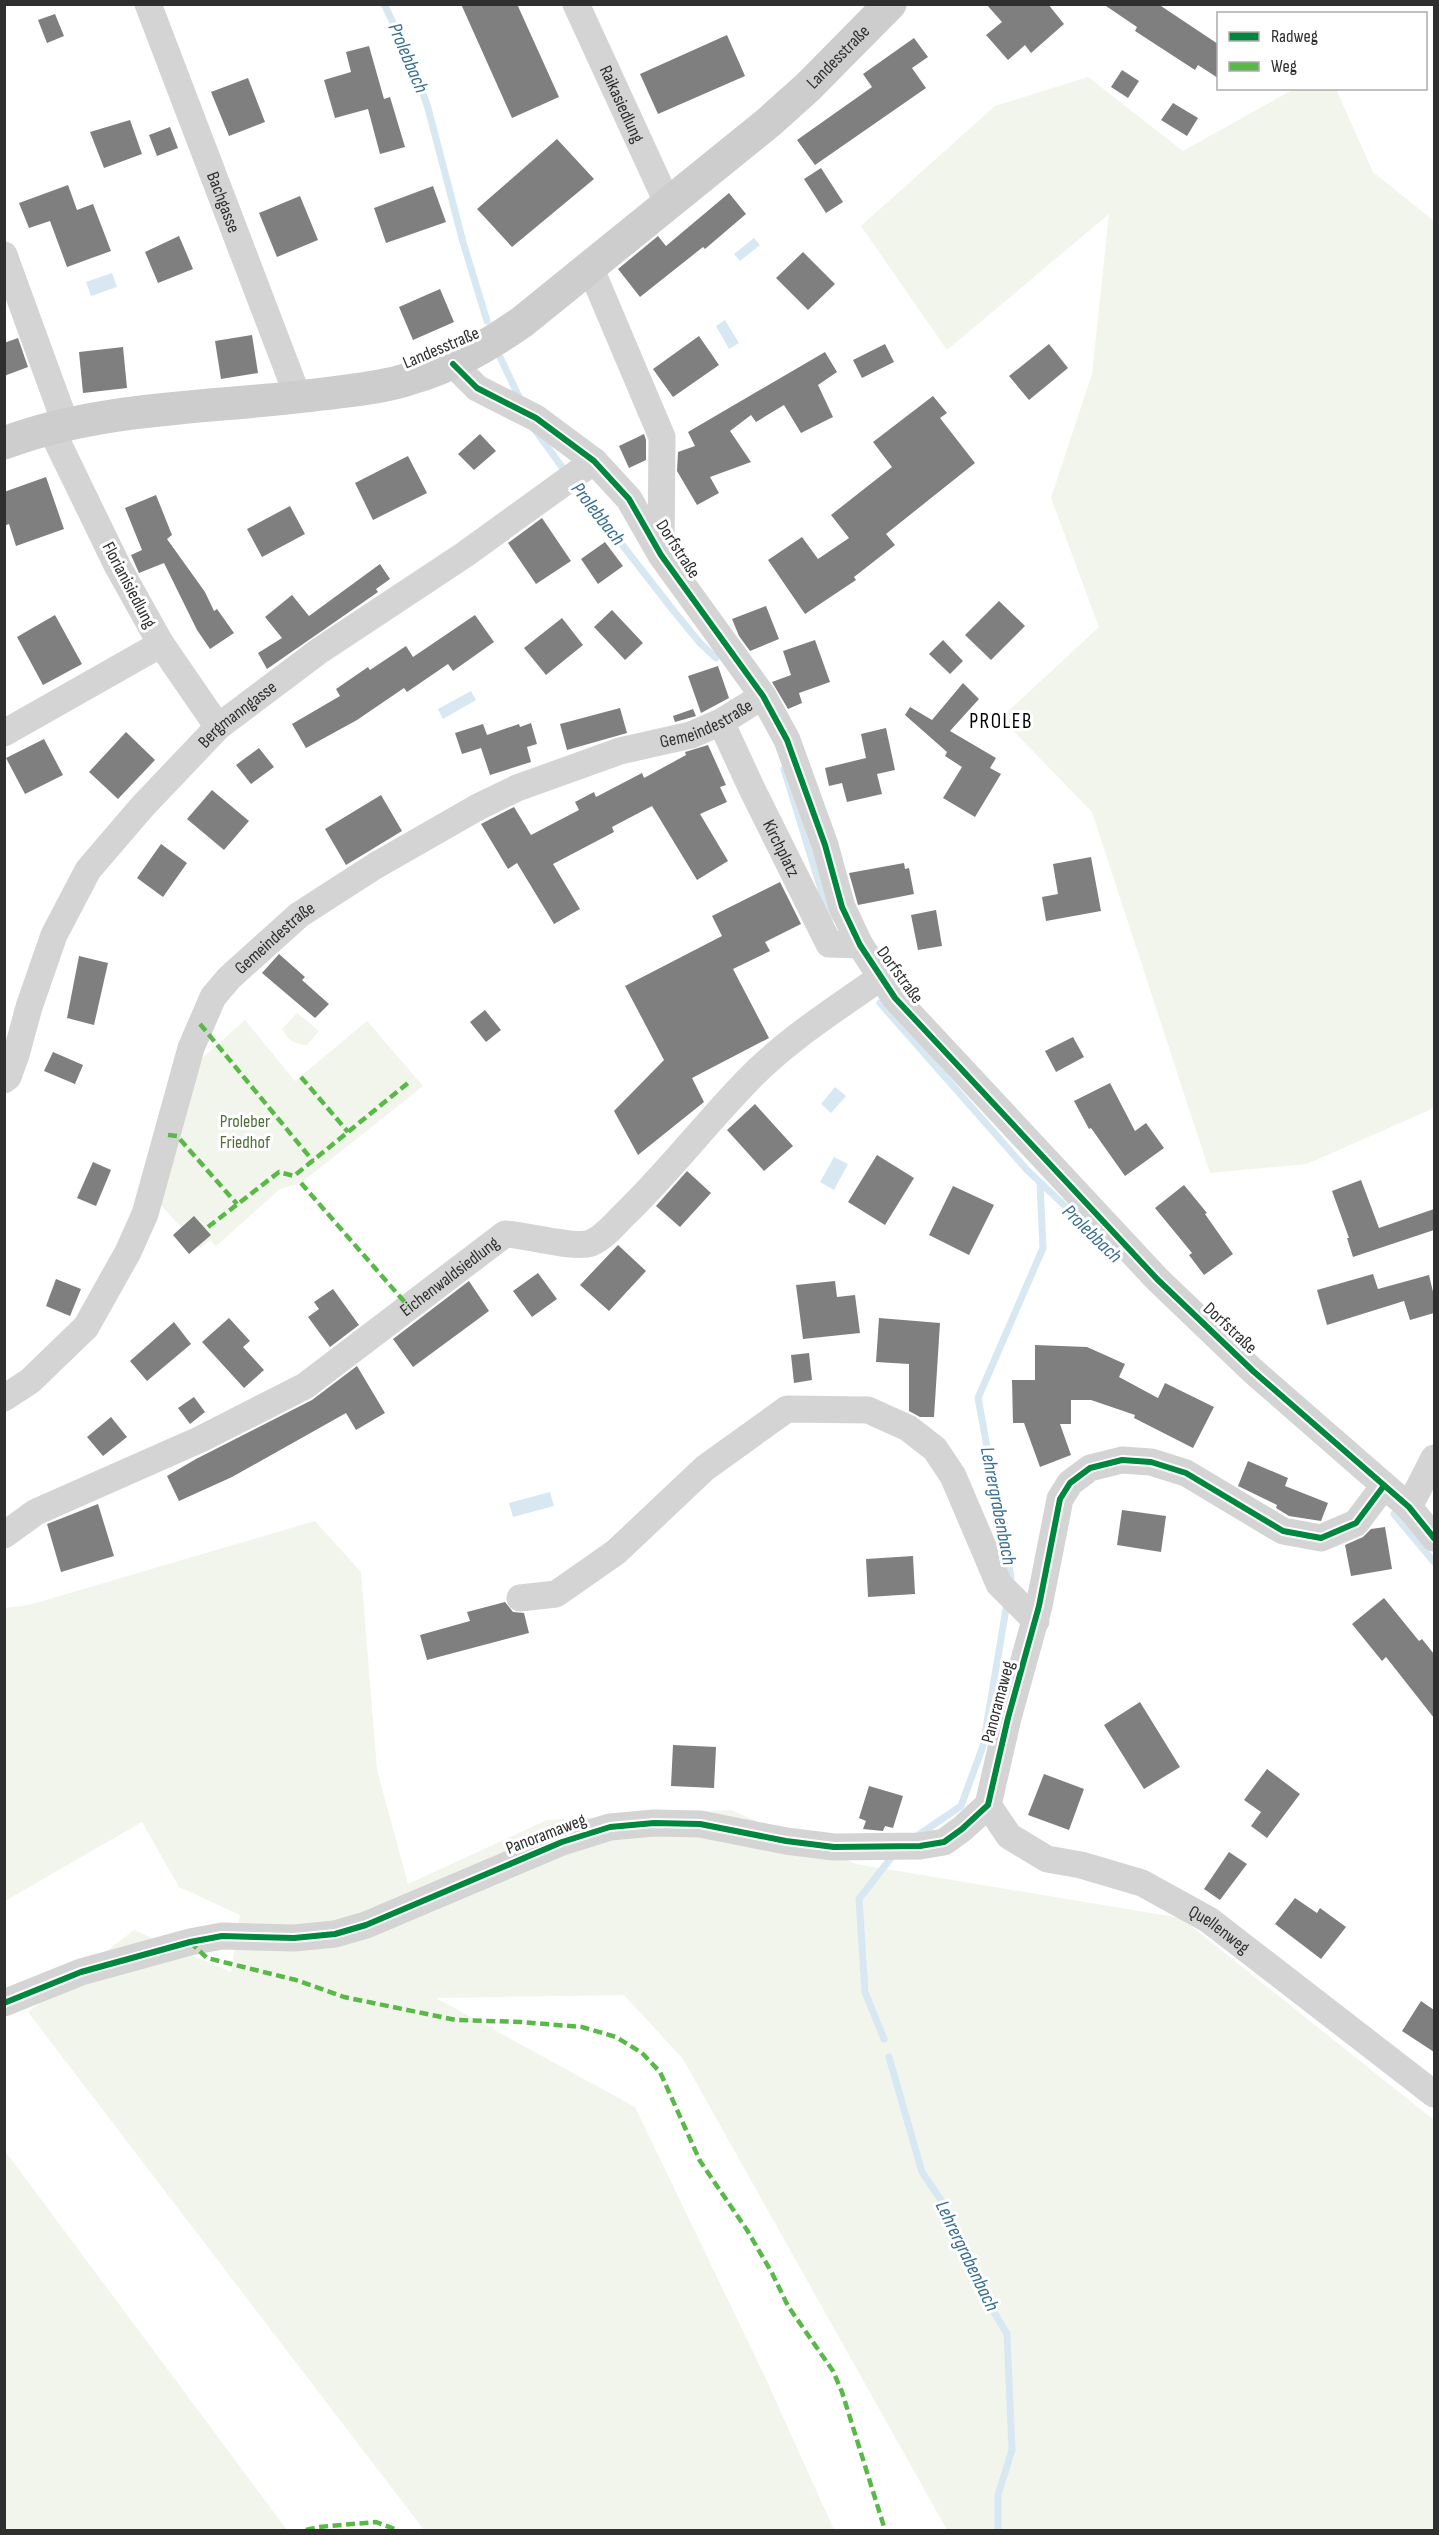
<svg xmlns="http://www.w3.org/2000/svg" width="1439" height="2535" viewBox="0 0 1439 2535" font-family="'Sofia Sans Condensed',sans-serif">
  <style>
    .green { fill: #f1f5ec }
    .water { fill: #d8e8f3 }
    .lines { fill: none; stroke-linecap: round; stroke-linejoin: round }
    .stream { stroke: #d8e8f3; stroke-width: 7 }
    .building { fill: #7f7f7f }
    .street { stroke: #d4d4d4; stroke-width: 27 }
    .secondary { stroke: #cdcdcd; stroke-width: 33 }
    .quiet { stroke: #58b947; stroke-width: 4.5; stroke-dasharray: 9 4.5; stroke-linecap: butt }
    .cycleway-casing { stroke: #fff; stroke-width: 10 }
    .cycleway { stroke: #00873e; stroke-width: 6 }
    .labels { text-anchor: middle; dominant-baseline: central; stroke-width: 6; stroke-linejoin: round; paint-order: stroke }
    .street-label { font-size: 18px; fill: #2f2f2f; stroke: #fff }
    .park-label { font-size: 18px; fill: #506d3a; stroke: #fff }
    .water-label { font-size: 20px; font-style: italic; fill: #386f96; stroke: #fff }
    .quarter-label { font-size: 21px; letter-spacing: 1.5px; fill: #000; stroke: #fff }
  </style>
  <rect width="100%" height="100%" fill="#fff"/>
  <g class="green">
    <polygon points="1088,77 1183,151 1294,89 1336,89 1373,172 1434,221 1434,1108 1307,1164 1210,1173 1092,812 1001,718 1099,627 1051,498 1092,374 1109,214 947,350 861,226 995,106"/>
    <path d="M297 1013 319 1031 307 1045C295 1045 288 1040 282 1029Z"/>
    <polygon points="245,1020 295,1081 367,1021 423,1086 301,1183 280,1189 216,1246 210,1240 200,1248 157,1201 191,1068"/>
    <polygon points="315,1521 361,1572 377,1770 408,1884 547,1820 731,1810 856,1864 1181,1918 1434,2120 1434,2530 947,2530 683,2059 624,1995 436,1998 635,2107 766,2379 834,2530 424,2530 28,2012 134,1930 231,1972 240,1915 179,1887 142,1822 5,1901 4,1608 29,1605"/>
    <polygon points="4,2151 5,2151 287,2530 5,2530"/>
  </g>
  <g class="water">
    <polygon points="754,238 760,245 740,261 734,254"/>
    <polygon points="112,273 117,287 91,296 86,282"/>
    <polygon points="725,320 739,343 729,349 716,326"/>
    <polygon points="471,691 476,700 443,719 438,709"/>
    <polygon points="835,1087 846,1096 831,1113 821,1104"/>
    <polygon points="834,1157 848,1164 834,1190 820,1182"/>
    <polygon points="550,1492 554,1506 513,1517 509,1503"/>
  </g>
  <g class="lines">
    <g class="stream">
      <polyline points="384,4 412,62 428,108 463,242 487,321"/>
      <polyline points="500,357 521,401"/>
      <polyline points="533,427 567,474"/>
      <polyline points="574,483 673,610 700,643 716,658"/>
      <polyline points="784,769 830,919"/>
      <polyline points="880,1003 1027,1170 1119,1257"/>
      <polyline points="1394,1514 1434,1562"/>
      <polyline points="1010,1586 1011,1577 978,1398 1043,1248 1040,1183"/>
      <polyline points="917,1836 961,1806 983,1746 1007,1603"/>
      <polyline points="884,2039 865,1992 859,1899 894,1854"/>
      <polyline points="889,2057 922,2172 951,2215 971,2274 1007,2334 1012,2450 998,2495 998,2530"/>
    </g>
  </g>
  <g class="building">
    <polygon points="461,4 517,4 559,97 512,118"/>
    <polygon points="986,4 1048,4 1064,24 1031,53 1025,45 1008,60 986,35 1002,22"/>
    <polygon points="1103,4 1158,4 1218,44 1218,78 1198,65 1195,70 1135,31 1137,27"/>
    <polygon points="55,14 64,36 47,43 38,20"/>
    <polygon points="727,35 745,76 658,114 640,74"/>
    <polygon points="914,38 928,57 912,68 926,88 815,165 797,140 872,87 863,74"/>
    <polygon points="369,46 384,99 390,97 405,147 380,154 368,109 335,118 324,80 351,72 346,52"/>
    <polygon points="1122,70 1139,81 1128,98 1111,87"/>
    <polygon points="248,78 265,122 229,136 211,92"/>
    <polygon points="1173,103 1198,118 1187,136 1161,120"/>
    <polygon points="130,120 142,154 104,168 90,132"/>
    <polygon points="170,127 178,148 157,156 149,135"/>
    <polygon points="557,139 594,179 512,247 477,209"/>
    <polygon points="821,168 843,202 826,213 804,179"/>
    <polygon points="68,185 77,210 93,204 111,251 67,267 50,221 29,228 19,203"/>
    <polygon points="433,186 446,222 386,243 374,208"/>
    <polygon points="729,193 746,214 705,249 703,247 640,297 618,269 658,236 666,246"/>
    <polygon points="300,196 318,240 277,257 259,213"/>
    <polygon points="179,236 193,269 158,283 145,252"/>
    <polygon points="803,252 835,284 808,310 776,278"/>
    <polygon points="440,289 454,322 413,340 399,307"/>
    <polygon points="252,335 258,373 221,379 215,341"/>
    <polygon points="699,336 719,365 673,397 653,369"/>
    <polygon points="18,338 28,367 4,376 4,343"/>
    <polygon points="885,344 894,362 862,378 853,360"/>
    <polygon points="1049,344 1068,368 1029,400 1009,376"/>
    <polygon points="123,347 127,388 83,393 79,352"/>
    <polygon points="825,352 837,372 818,385 833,417 801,433 784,405 756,422 751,415 730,431 751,462 710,477 719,493 697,505 677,471 678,452 695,446 688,432"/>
    <polygon points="933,396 947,413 940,418 975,463 886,534 895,545 854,577 856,580 805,614 768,560 802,537 818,559 849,538 831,515 892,467 873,442"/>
    <polygon points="480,434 496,451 474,470 458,454"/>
    <polygon points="644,434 646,440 646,460 629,468 619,446"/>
    <polygon points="408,456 427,493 373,520 355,483"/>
    <polygon points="46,477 64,529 16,546 9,524 4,526 4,492"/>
    <polygon points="156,495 172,535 167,539 205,592 214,611 217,609 234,633 210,649 197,630 164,563 139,573 131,555 142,550 125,508"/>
    <polygon points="290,506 305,534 262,557 247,529"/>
    <polygon points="542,518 571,561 536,584 508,543"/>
    <polygon points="605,542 623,566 598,584 581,559"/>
    <polygon points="380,564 390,579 376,589 378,592 267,669 258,653 282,638 265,617 292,595 309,616"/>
    <polygon points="999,601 1025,626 991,660 965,635"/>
    <polygon points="766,606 779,639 750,651 739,636 732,619"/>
    <polygon points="612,610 643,643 625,660 594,627"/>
    <polygon points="55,615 82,664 43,685 17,637"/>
    <polygon points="475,615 494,642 453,671 448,664 407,692 404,688 357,720 306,748 292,724 340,696 336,689 368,667 370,670 406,646 413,657"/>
    <polygon points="562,618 583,645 546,675 524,648"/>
    <polygon points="815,640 830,682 799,693 802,703 788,709 772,682 791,675 783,651"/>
    <polygon points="943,640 963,661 950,674 929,654"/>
    <polygon points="718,666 729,698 701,713 688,676"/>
    <polygon points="963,683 979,699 950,731 996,758 990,768 1001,774 975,817 943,798 962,767 945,756 947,752 905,715 910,707 932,720"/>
    <polygon points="620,708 627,733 567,750 560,724"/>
    <polygon points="693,709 696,716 675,722 673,716"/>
    <polygon points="531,723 537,744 527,747 531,762 490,775 481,748 462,754 455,733 483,724 487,735 519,724 520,727"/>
    <polygon points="886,728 895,770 877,774 882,794 847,802 842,783 829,786 825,768 866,758 861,734"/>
    <polygon points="126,732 155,760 118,799 89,772"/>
    <polygon points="44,739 63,775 25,794 6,758"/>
    <polygon points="708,745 726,785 720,787 727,802 700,814 728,861 697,880 652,806 612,827 614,832 553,864 580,909 554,924 517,863 508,869 481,824 514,807 531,835 579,810 575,802 594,792 596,797 642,773 644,778 686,755 685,752"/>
    <polygon points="259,748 274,767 251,784 236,765"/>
    <polygon points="212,790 249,821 224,850 187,819"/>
    <polygon points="381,795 402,831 346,865 325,829"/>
    <polygon points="161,844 187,863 163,897 137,878"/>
    <polygon points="1091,857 1101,911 1046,921 1042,897 1058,894 1053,864"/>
    <polygon points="904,863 905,869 909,868 914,894 858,905 849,873"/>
    <polygon points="780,882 801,924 765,942 770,951 733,969 769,1038 692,1078 704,1102 638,1155 614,1111 664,1060 625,986 722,936 712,916"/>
    <polygon points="936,910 942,946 918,950 911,915"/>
    <polygon points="279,954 305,977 302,980 329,1004 315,1018 262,973"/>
    <polygon points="79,956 108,963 94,1025 67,1018"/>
    <polygon points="485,1010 501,1030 486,1042 470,1022"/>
    <polygon points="1073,1037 1084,1057 1056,1072 1045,1051"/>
    <polygon points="53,1052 83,1065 75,1084 44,1071"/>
    <polygon points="1110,1083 1135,1131 1146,1123 1164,1148 1125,1176 1091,1128 1089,1129 1074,1101"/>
    <polygon points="755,1104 793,1146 764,1171 727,1130"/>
    <polygon points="877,1155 914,1178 885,1225 848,1202"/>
    <polygon points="93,1162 111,1170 96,1206 77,1198"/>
    <polygon points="687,1171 711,1193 680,1227 656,1206"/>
    <polygon points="1361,1180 1379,1228 1434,1209 1434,1230 1353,1257 1347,1238 1349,1238 1332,1191"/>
    <polygon points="1184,1185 1207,1213 1205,1214 1233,1254 1204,1275 1189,1255 1192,1253 1155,1208"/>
    <polygon points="953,1186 994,1205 969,1255 929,1235"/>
    <polygon points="194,1216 211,1235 189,1254 173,1235"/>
    <polygon points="618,1245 646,1271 609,1311 580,1285"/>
    <polygon points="538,1273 557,1299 532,1317 513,1291"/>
    <polygon points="1373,1274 1378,1289 1429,1275 1434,1296 1434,1313 1410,1320 1404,1301 1327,1325 1317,1290"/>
    <polygon points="56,1279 81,1289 70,1316 46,1306"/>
    <polygon points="469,1281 489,1311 413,1367 393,1339"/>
    <polygon points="835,1281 837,1297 855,1295 860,1333 803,1339 796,1285"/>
    <polygon points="333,1289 359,1325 330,1347 308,1317 319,1309 314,1302"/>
    <polygon points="229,1318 250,1341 243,1347 264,1370 244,1388 202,1342"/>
    <polygon points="879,1318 940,1323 934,1417 920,1417 909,1411 909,1364 876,1362"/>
    <polygon points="174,1322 191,1344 147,1381 130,1361"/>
    <polygon points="1035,1345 1087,1347 1125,1364 1119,1377 1158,1398 1165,1383 1214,1407 1193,1448 1134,1418 1135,1415 1091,1400 1071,1400 1071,1424 1060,1424 1071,1455 1040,1467 1024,1423 1013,1423 1012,1380 1035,1380"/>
    <polygon points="809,1353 812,1380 794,1383 791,1355"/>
    <polygon points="357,1366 385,1413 356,1430 346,1413 232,1477 179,1501 167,1476 196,1459 312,1400"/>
    <polygon points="194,1397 205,1412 190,1424 178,1408"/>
    <polygon points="111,1417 127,1437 103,1456 87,1437"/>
    <polygon points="1248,1461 1288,1478 1285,1486 1328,1503 1321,1521 1289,1516 1276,1508 1277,1505 1238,1486"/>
    <polygon points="98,1504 114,1556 61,1572 47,1524"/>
    <polygon points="1122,1510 1166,1516 1161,1552 1117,1545"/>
    <polygon points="1385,1527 1392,1569 1351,1576 1345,1545 1363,1537 1371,1529"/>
    <polygon points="913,1556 915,1594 868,1597 866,1559"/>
    <polygon points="1384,1598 1419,1641 1422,1639 1434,1654 1434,1718 1386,1657 1382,1661 1352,1624"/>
    <polygon points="505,1602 513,1612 524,1613 529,1633 427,1660 420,1635 470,1621 467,1612"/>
    <polygon points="1140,1702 1180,1767 1144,1789 1104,1725"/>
    <polygon points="673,1745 716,1747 714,1788 671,1786"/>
    <polygon points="1267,1769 1300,1794 1267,1838 1251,1826 1261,1812 1244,1800"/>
    <polygon points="1044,1774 1084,1789 1069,1830 1028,1815"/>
    <polygon points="869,1786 903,1796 893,1828 885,1826 883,1831 863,1829 866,1821 859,1818"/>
    <polygon points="1229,1852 1247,1864 1220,1900 1204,1889"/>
    <polygon points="1295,1898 1317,1913 1320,1908 1346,1927 1321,1959 1275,1924"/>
    <polygon points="1421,2001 1434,2010 1434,2052 1402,2031"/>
  </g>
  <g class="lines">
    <g class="street">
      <path id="s1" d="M148 4 298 397"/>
      <path id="s2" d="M576 4 668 204"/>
      <polyline points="4,255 66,425"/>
      <polyline points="590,267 662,437 661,554"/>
      <polyline points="453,364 477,388 536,418 594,461 629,499 661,555 763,696 787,740 825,845 842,907 860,945 895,998 1157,1279 1253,1371 1409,1507 1434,1538"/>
      <polyline points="161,644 218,727"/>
      <path id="s3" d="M721 722 751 787 829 944 860 945"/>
      <polyline points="4,733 161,644 118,567 51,429"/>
      <path id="s4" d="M4 1080 8 1077 16 1055 29 1007 54 935 88 870 142 807 218 727 319 651 464 555 594 461"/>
      <path id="s5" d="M4 1398 30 1381 86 1327 128 1252 145 1214 191 1048 213 997 229 978 299 915 375 866 478 807 517 788 620 751 691 735 721 722 763 696"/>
      <polyline points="1409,1507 1434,1458"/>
      <path id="s6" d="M4 1535 36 1512 201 1439 305 1386 505 1234C527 1235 574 1249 591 1243 603 1238 613 1226 622 1217 667 1174 705 1124 748 1080 786 1040 836 1009 881 977"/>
      <polyline points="520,1598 556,1594 616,1552 705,1468 787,1409 868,1410 908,1428 935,1449 953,1476 999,1584 1036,1621"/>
      <path id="s7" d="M988 1805 1009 1836 1047 1859 1081 1865 1142 1883 1209 1920 1434 2094"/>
      <polyline points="4,2003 81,1972 190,1942 222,1936 294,1938 335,1934 366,1925 562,1842 610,1827 654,1823 700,1824 786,1841 834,1847 920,1846 944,1842 962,1829 988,1805 1008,1718 1039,1606 1060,1499 1070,1483 1090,1468 1122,1460 1151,1462 1186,1473 1283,1531 1321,1538 1356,1523 1383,1487"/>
    </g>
    <path class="secondary" id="s8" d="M4 443C105 405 218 408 323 394 352 390 381 388 409 379 451 367 486 347 522 322L769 122 808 87 890 4"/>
    <g class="quiet">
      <polyline points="200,1024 313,1161"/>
      <polyline points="301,1077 348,1132"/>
      <polyline points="168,1135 177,1136 237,1204"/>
      <polyline points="301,1183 408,1306"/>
      <polyline points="208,1227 279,1172 294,1176 408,1083"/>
      <polyline points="190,1942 207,1958 296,1980 344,1997 456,2020 521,2022 582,2027 616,2037 642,2053 660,2072 700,2161 747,2230 772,2273 788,2306 833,2371 842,2392 885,2530"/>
      <polyline points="306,2530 318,2527 376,2522 397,2530"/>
    </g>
    <defs>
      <g id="cycleway">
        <polyline points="453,364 477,388 536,418 594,461 629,499 661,555 763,696 787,740 825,845 842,907 860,945 895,998 1157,1279 1253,1371 1409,1507 1434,1538"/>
        <polyline points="4,2003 81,1972 190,1942 222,1936 294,1938 335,1934 366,1925 562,1842 610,1827 654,1823 700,1824 786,1841 834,1847 920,1846 944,1842 962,1829 988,1805 1008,1718 1039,1606 1060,1499 1070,1483 1090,1468 1122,1460 1151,1462 1186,1473 1283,1531 1321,1538 1356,1523 1383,1487"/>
      </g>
    </defs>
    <use href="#cycleway" class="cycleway-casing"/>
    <use href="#cycleway" class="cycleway"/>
  </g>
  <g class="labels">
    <g class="street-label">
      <text stroke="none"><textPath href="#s8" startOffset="951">Landesstraße</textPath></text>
      <text stroke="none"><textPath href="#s2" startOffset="110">Raikasiedlung</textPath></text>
      <text stroke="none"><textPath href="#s1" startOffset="212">Bachgasse</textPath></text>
      <text transform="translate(441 348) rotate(-23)">Landesstraße</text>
      <text transform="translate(678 549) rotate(57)">Dorfstraße</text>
      <text transform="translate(129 585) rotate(62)">Florianisiedlung</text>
      <text stroke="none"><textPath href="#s4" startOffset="444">Bergmanngasse</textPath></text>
      <text stroke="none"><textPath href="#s5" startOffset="1036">Gemeindestraße</textPath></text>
      <text stroke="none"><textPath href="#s3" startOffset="140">Kirchplatz</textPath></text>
      <text stroke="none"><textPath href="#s5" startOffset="550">Gemeindestraße</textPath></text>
      <text transform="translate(900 975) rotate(54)">Dorfstraße</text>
      <text stroke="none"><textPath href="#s6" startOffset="518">Eichenwaldsiedlung</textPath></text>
      <text transform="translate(1230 1328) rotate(43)">Dorfstraße</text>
      <text transform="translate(998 1702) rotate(-75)">Panoramaweg</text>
      <text transform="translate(546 1834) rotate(-21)">Panoramaweg</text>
      <text stroke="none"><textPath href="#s7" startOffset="270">Quellenweg</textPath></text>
    </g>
    <g class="park-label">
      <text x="245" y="1121">Proleber<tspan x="245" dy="21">Friedhof</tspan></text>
    </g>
    <g class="water-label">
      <text transform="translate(408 58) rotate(67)">Prolebbach</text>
      <text transform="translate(598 514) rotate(52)">Prolebbach</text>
      <text transform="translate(1092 1234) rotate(44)">Prolebbach</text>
      <text transform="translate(998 1506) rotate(79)">Lehrergrabenbach</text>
      <text transform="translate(967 2256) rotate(64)">Lehrergrabenbach</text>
    </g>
    <g class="quarter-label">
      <text x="1001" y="721">PROLEB</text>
    </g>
  </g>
  <rect width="1439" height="2535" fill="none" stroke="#2f2f2f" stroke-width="12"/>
  <rect x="1217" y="12" width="210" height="78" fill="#ffffff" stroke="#acacac" stroke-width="1.5"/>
  <rect x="1229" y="32" width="30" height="9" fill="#00873e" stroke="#acacac" stroke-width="1.5"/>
  <text x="1271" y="42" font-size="18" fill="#2f2f2f">Radweg</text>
  <rect x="1229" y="62" width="30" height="9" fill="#58b947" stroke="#acacac" stroke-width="1.5"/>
  <text x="1271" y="72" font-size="18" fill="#2f2f2f">Weg</text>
</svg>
